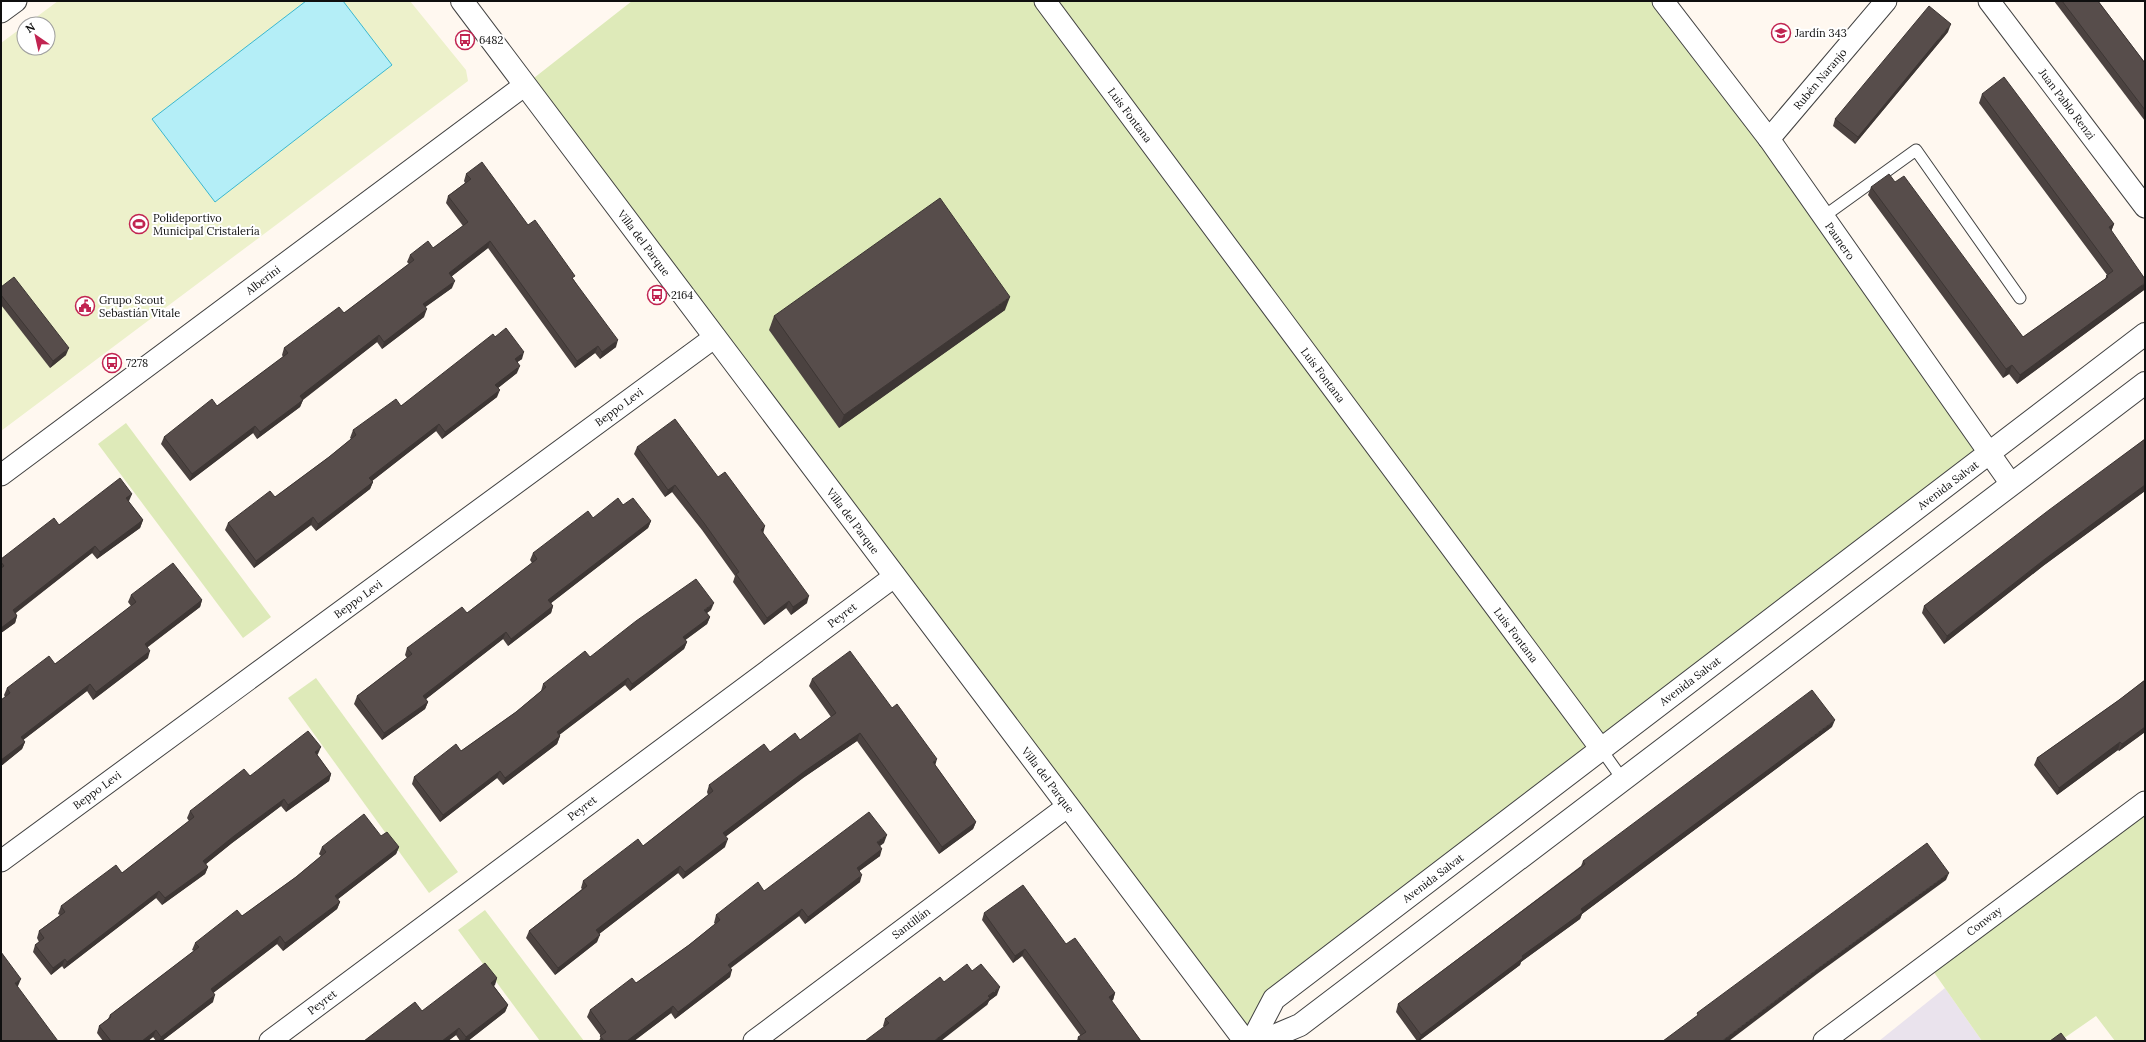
<svg xmlns="http://www.w3.org/2000/svg" width="2146" height="1042" viewBox="0 0 2146 1042" font-family="Lora,serif">
  <style>
    .industrial { fill: #eae3ed }
    .green { fill: #deeab9 }
    .pitch { fill: #edf1cb }
    .water { fill: #b4eef7; stroke: #3ab7cf }
    .lines { fill: none; stroke-linecap: round; stroke-linejoin: round }
    .service-casing { stroke: #424242; stroke-width: 13 }
    .minor-casing { stroke: #424242; stroke-width: 23 }
    .tertiary-casing { stroke: #424242; stroke-width: 24 }
    .service { stroke: #fff; stroke-width: 11 }
    .minor { stroke: #fff; stroke-width: 21 }
    .tertiary { stroke: #fff; stroke-width: 22 }
    .wall { fill: #4b4240 }
    .shaded-wall { fill: #3d3634 }
    .building { fill: #574d4b; stroke: #3d3634 }
    .labels { text-anchor: middle; dominant-baseline: central; stroke-width: 4; stroke-linejoin: round; paint-order: stroke }
    .poi-label { font-size: 11px; fill: #0f0f0f; stroke: #fff; text-anchor: start }
    .street-label { font-size: 11px; fill: #0f0f0f; stroke: #fff }
  </style>
  <rect width="100%" height="100%" fill="#fff8f0"/>
  <polygon class="industrial" points="1945,988 1982,1041 1878,1041 1879,1041"/>
  <g class="green">
    <polygon points="632,1 1663,1 1988,454 1274,999 1252,1041 525,85"/>
    <polygon points="126,423 271,617 243,638 98,444"/>
    <polygon points="316,678 458,872 429,893 288,698"/>
    <polygon points="2145,814 2145,1041 2115,1041 2096,1016 2060,1041 1982,1041 1933,971"/>
    <polygon points="485,910 584,1041 540,1041 458,930"/>
  </g>
  <polygon class="pitch" points="58,1 410,1 466,70 468,81 1,431 1,43 24,26 24,48 48,48 48,24 27,24"/>
  <polygon class="water" points="306,1 343,1 392,65 215,202 152,119"/>
  <g class="lines">
    <defs>
      <g id="service">
        <polyline points="1823,217 1916,150 2020,298"/>
        <polyline points="1601,749 1623,780"/>
      </g>
      <g id="minor">
        <polyline points="1045,1 1601,749"/>
        <polyline points="1663,1 1769,139 2011,484"/>
        <polyline points="1989,1 2145,207"/>
        <polyline points="1,12 16,1"/>
        <polyline points="1769,139 1886,1"/>
        <polyline points="1,475 525,85"/>
        <polyline points="1,861 715,337"/>
        <polyline points="270,1041 895,576"/>
        <polyline points="754,1041 1068,806"/>
        <polyline points="1824,1041 2145,802"/>
      </g>
      <g id="tertiary">
        <polyline points="462,1 1245,1041"/>
        <polyline points="1252,1041 1274,999 2145,334"/>
        <polyline points="1262,1041 1300,1025 2145,383"/>
      </g>
    </defs>
    <use href="#service" class="service-casing"/>
    <use href="#minor" class="minor-casing"/>
    <use href="#tertiary" class="tertiary-casing"/>
    <use href="#service" class="service"/>
    <use href="#minor" class="minor"/>
    <use href="#tertiary" class="tertiary"/>
  </g>
  <g class="wall">
    <polygon points="2054,1 2098,1 2145,63 2145,121"/>
    <polygon points="1948,32 1855,144 1833,126 1835,119"/>
    <polygon points="1982,94 2114,224 2111,231 2144,290 2017,384 2009,374 2003,378 1868,195 1871,187 1895,182 2023,337 2105,279 2107,275 1979,103"/>
    <polygon points="466,174 528,225 574,280 616,347 600,359 595,353 575,368 488,248 452,276 452,288 425,307 424,317 382,349 377,342 303,400 300,407 257,439 253,433 190,481 161,444 164,437 217,406 283,357 282,355 284,348 344,313 409,264 407,262 410,255 433,248 463,226 446,203 448,196 465,183 464,181"/>
    <polygon points="1,287 66,355 50,368 1,305"/>
    <polygon points="1005,310 839,428 769,330 774,316"/>
    <polygon points="495,337 522,359 517,362 517,373 498,388 497,397 442,439 436,431 372,481 373,482 370,489 316,531 311,525 254,568 225,530 228,523 275,497 329,457 351,439 350,438 353,430 401,406"/>
    <polygon points="2145,439 2145,491 2043,566 1944,644 1922,613 1924,606"/>
    <polygon points="637,447 718,477 763,533 807,603 791,615 786,608 764,625 733,582 735,576 702,530 672,492 665,497 634,454"/>
    <polygon points="132,494 128,501 143,520 140,528 97,559 92,553 16,613 17,616 15,623 1,633 1,559 59,525"/>
    <polygon points="623,505 651,521 648,528 551,603 553,606 551,613 508,646 503,639 426,699 428,702 425,709 382,740 354,704 357,696 407,658 405,655 407,648 467,613 532,563 530,560 533,553 593,518"/>
    <polygon points="131,595 202,600 200,607 148,647 148,658 93,700 87,691 23,740 25,742 22,749 1,766 1,700 5,697 4,695 7,688 55,664 131,606 128,602"/>
    <polygon points="711,610 707,613 710,617 707,624 685,640 687,642 684,649 630,691 625,685 559,735 560,736 557,744 503,785 497,778 440,822 412,784 414,777 461,751 516,712 541,691 543,684 590,657"/>
    <polygon points="812,679 935,765 976,822 973,829 939,854 857,741 803,778 725,837 725,847 683,879 678,873 599,934 597,942 555,975 526,938 529,931 582,889 581,888 583,881 643,846 708,795 707,792 709,785 770,752 800,740 831,717 809,686"/>
    <polygon points="2145,680 2145,732 2119,751 2118,750 2057,795 2034,765 2037,758 2119,700"/>
    <polygon points="1832,727 1582,914 1580,919 1521,962 1520,965 1419,1041 1417,1041 1396,1012 1398,1004 1581,866 1583,861"/>
    <polygon points="318,754 317,755 331,774 329,781 286,812 281,806 232,843 206,864 208,867 205,874 162,905 156,898 64,969 62,966 51,975 33,952 35,945 39,942 37,938 39,931 60,915 58,914 61,906 122,873 189,821 187,818 190,811 250,776"/>
    <polygon points="381,836 399,847 396,854 338,899 340,902 337,909 283,951 277,944 213,993 213,1002 162,1041 156,1041 153,1037 148,1041 103,1041 97,1033 99,1026 108,1019 110,1015 194,951 192,950 195,943 242,916 296,877 321,856 319,854 322,847"/>
    <polygon points="884,843 880,846 880,856 859,871 860,882 805,924 799,916 731,968 730,977 675,1019 671,1013 634,1041 599,1041 601,1036 587,1017 590,1010 636,983 689,945 715,924 714,923 716,915 764,891"/>
    <polygon points="984,913 1066,944 1115,993 1113,1000 1111,1001 1141,1041 1077,1041 1078,1037 1081,1036 1022,956 1013,963 982,920"/>
    <polygon points="972,971 997,995 989,1001 987,1005 884,1027 883,1026 885,1019 944,982"/>
    <polygon points="497,978 494,986 508,1005 505,1012 468,1041 460,1041 456,1035 448,1041 364,1041 422,1011"/>
  </g>
  <g class="shaded-wall">
    <polygon points="1951,24 1948,32 1855,144 1858,137"/>
    <polygon points="2114,224 2111,232 2109,227"/>
    <polygon points="490,241 488,248 447,280 449,273"/>
    <polygon points="455,281 452,288 420,311 423,304"/>
    <polygon points="2145,283 2145,286 2144,290 2017,384 2020,375"/>
    <polygon points="1010,297 1005,310 839,428 844,415"/>
    <polygon points="427,309 424,317 382,349 384,342"/>
    <polygon points="379,335 377,342 297,404 300,396"/>
    <polygon points="618,340 616,347 600,359 602,352"/>
    <polygon points="598,346 595,353 575,368 577,361"/>
    <polygon points="69,348 66,355 50,368 53,361"/>
    <polygon points="524,352 522,359 512,366 515,359"/>
    <polygon points="2012,365 2009,374 2003,378 2006,369"/>
    <polygon points="520,366 517,373 493,392 495,385"/>
    <polygon points="500,390 497,397 442,439 445,432"/>
    <polygon points="303,400 300,407 257,439 260,432"/>
    <polygon points="439,424 436,431 367,485 369,478"/>
    <polygon points="255,426 253,433 190,481 192,474"/>
    <polygon points="373,482 370,489 316,531 318,524"/>
    <polygon points="675,485 672,492 665,497 668,490"/>
    <polygon points="2145,485 2145,491 2043,566 1944,644 1947,636 2045,559"/>
    <polygon points="132,494 129,501 123,505 126,498"/>
    <polygon points="313,517 311,525 254,568 256,561"/>
    <polygon points="143,520 140,528 97,559 100,552"/>
    <polygon points="651,521 648,528 546,607 548,600"/>
    <polygon points="765,526 763,534 761,530"/>
    <polygon points="95,546 92,553 10,617 13,610"/>
    <polygon points="809,596 807,603 791,615 793,607"/>
    <polygon points="202,600 200,607 142,651 145,644"/>
    <polygon points="789,601 786,608 764,625 767,618"/>
    <polygon points="714,603 711,610 701,617 704,610"/>
    <polygon points="553,606 551,613 508,646 511,639"/>
    <polygon points="17,616 15,623 1,633 1,628"/>
    <polygon points="710,617 707,624 680,644 683,637"/>
    <polygon points="506,632 503,639 421,703 423,696"/>
    <polygon points="687,642 684,649 630,691 632,684"/>
    <polygon points="150,651 148,658 93,700 96,692"/>
    <polygon points="628,678 625,685 554,739 557,732"/>
    <polygon points="90,684 87,691 18,744 21,737"/>
    <polygon points="428,702 425,709 382,740 384,733"/>
    <polygon points="1835,720 1832,727 1582,914 1580,919 1521,962 1520,965 1419,1041 1418,1041 1421,1035 1581,909"/>
    <polygon points="2145,727 2145,732 2119,751 2122,744"/>
    <polygon points="860,733 857,741 803,778 720,841 723,833 805,771"/>
    <polygon points="560,736 557,744 503,785 505,778"/>
    <polygon points="25,742 22,749 1,766 1,760"/>
    <polygon points="2120,742 2118,750 2057,795 2059,788"/>
    <polygon points="321,747 318,754 312,759 315,752"/>
    <polygon points="937,759 935,766 933,762"/>
    <polygon points="500,771 497,778 440,822 443,815"/>
    <polygon points="331,774 329,781 286,812 288,805"/>
    <polygon points="284,799 281,806 232,843 201,868 203,861 234,836"/>
    <polygon points="976,822 973,829 939,854 942,847"/>
    <polygon points="887,835 884,843 875,849 877,842"/>
    <polygon points="728,839 725,847 683,879 685,872"/>
    <polygon points="399,847 396,854 333,903 335,896"/>
    <polygon points="882,849 880,856 854,875 857,868"/>
    <polygon points="680,866 678,873 594,938 596,930"/>
    <polygon points="208,867 205,874 162,905 165,898"/>
    <polygon points="1949,873 1946,880 1817,974 1729,1041 1722,1041 1820,967"/>
    <polygon points="862,875 860,882 805,924 808,917"/>
    <polygon points="159,891 156,898 64,969 67,962"/>
    <polygon points="340,902 337,909 283,951 285,943"/>
    <polygon points="802,909 799,916 725,972 728,965"/>
    <polygon points="600,935 597,942 555,975 558,968"/>
    <polygon points="280,936 277,944 208,997 211,989"/>
    <polygon points="1025,949 1022,956 1013,963 1015,956"/>
    <polygon points="65,959 62,966 51,975 53,968"/>
    <polygon points="732,970 730,977 675,1019 678,1012"/>
    <polygon points="497,978 495,985 489,990 491,983"/>
    <polygon points="21,979 18,986 13,990 15,983"/>
    <polygon points="1000,987 997,995 989,1001 987,1005 941,1041 934,1041"/>
    <polygon points="1115,993 1113,1000 1106,1004 1109,997"/>
    <polygon points="215,995 213,1002 162,1041 159,1041 161,1037"/>
    <polygon points="508,1005 505,1012 468,1041 464,1041 466,1037"/>
    <polygon points="673,1006 671,1013 634,1041 627,1041"/>
    <polygon points="459,1028 456,1035 448,1041 442,1041"/>
    <polygon points="156,1030 153,1037 148,1041 142,1041"/>
  </g>
  <g class="building">
    <polygon points="2062,1 2098,1 2145,63 2145,110"/>
    <polygon points="1929,6 1951,24 1858,137 1835,119"/>
    <polygon points="2004,77 2114,224 2109,227 2145,279 2145,283 2020,375 2012,365 2006,369 1871,187 1889,174 1895,182 1904,176 2023,337 2108,277 2106,276 2113,271 1982,94"/>
    <polygon points="482,162 528,225 535,220 575,276 572,278 618,340 602,352 598,346 577,361 490,241 449,273 455,281 423,304 427,309 384,342 379,335 300,396 303,400 260,432 255,426 192,474 164,437 212,399 217,406 288,353 284,348 339,307 344,313 414,260 410,255 428,241 433,248 468,222 448,196 471,179 466,174"/>
    <polygon points="940,198 1010,297 844,415 774,316"/>
    <polygon points="14,277 69,348 53,361 1,295 1,287"/>
    <polygon points="506,328 524,352 515,359 520,366 495,385 500,390 445,432 439,424 369,478 373,482 318,524 313,517 256,561 228,523 270,491 275,497 329,457 356,435 353,430 396,399 401,406 493,334 495,337"/>
    <polygon points="675,419 718,477 725,472 765,526 761,530 809,596 793,607 789,601 767,618 736,574 739,572 704,523 675,485 668,490 637,447"/>
    <polygon points="2145,439 2145,485 2045,559 1947,636 1924,606 2049,510"/>
    <polygon points="120,478 132,494 126,498 143,520 100,552 95,546 13,610 17,616 1,628 1,568 4,566 1,562 1,559 54,518 59,525"/>
    <polygon points="618,498 623,505 633,498 651,521 548,600 553,606 511,639 506,632 423,696 428,702 384,733 357,696 412,654 407,648 462,607 467,613 537,559 533,553 588,511 593,518"/>
    <polygon points="173,563 202,600 145,644 150,651 96,692 90,684 21,737 25,742 1,760 1,700 10,693 7,688 49,656 55,664 136,602 131,595"/>
    <polygon points="696,579 714,603 704,610 710,617 683,637 687,642 632,684 628,678 557,732 560,736 505,778 500,771 443,815 414,777 456,744 461,751 516,712 546,687 543,684 585,651 590,657 636,621"/>
    <polygon points="850,651 892,708 897,704 910,722 937,759 933,762 976,822 942,847 860,733 805,771 723,833 728,839 685,872 680,866 596,930 600,935 558,968 529,931 587,886 583,881 638,839 643,846 713,791 709,785 764,744 770,752 795,733 800,740 836,713 812,679"/>
    <polygon points="2145,680 2145,727 2122,744 2120,742 2059,788 2037,758 2119,700"/>
    <polygon points="1812,690 1835,720 1581,909 1583,912 1522,956 1523,958 1421,1035 1398,1004 1585,864 1583,861"/>
    <polygon points="308,731 321,747 315,752 331,774 288,805 284,799 234,836 203,861 208,867 165,898 159,891 67,962 65,959 53,968 35,945 44,938 39,931 65,912 61,906 116,865 122,873 194,817 190,811 244,769 250,776"/>
    <polygon points="869,812 887,835 877,842 882,849 857,868 862,875 808,917 802,909 728,965 732,970 678,1012 673,1006 627,1041 604,1041 600,1036 606,1032 590,1010 632,978 636,983 689,945 720,920 716,915 758,882 764,891"/>
    <polygon points="364,814 381,836 387,832 399,847 335,896 340,902 285,943 280,936 211,989 215,995 161,1037 156,1030 142,1041 111,1041 99,1026 111,1017 110,1015 199,947 195,943 237,910 242,916 296,877 326,852 322,847"/>
    <polygon points="1927,843 1949,873 1820,967 1722,1041 1663,1041 1698,1015 1697,1013"/>
    <polygon points="1023,885 1066,944 1075,938 1115,993 1109,997 1141,1041 1081,1041 1078,1037 1086,1032 1025,949 1015,956 984,913"/>
    <polygon points="1,952 21,979 15,983 58,1041 1,1041"/>
    <polygon points="485,963 497,978 491,983 508,1005 466,1037 459,1028 442,1041 364,1041 415,1002 422,1011"/>
    <polygon points="967,964 972,971 981,964 1000,987 988,996 990,998 934,1041 865,1041 889,1023 885,1019 940,977 944,982"/>
    <polygon points="2061,1033 2067,1041 2050,1041"/>
  </g>
  <defs>
    <symbol id="school-ring" viewBox="-11 -11 22 22"><circle r="9.5" fill="#fff" stroke="#c12451" stroke-width="1.5"/><path d="M0-5L7-2L0 1L-7-2ZM-4 1L0 2.5L4 1V4Q0 6-4 4Z" fill="#c12451"/></symbol>
    <symbol id="bus-ring" viewBox="-11 -11 22 22"><circle r="9.5" fill="#fff" stroke="#c12451" stroke-width="1.5"/><path d="M-5-6H5V4H4V6H2V4H-2V6H-4V4H-5ZM-3.5-4V0h7V-4ZM-3.5 1.2v1.5H-2V1.2ZM2 1.2v1.5H3.5V1.2Z" fill="#c12451"/></symbol>
    <symbol id="stadium-ring" viewBox="-11 -11 22 22"><circle r="9.5" fill="#fff" stroke="#c12451" stroke-width="1.5"/><path d="M0-5a6.5 5 0 1 0 0 10a6.5 5 0 1 0 0-10ZM-3.5-1.8h7v3.6h-7Z" fill="#c12451"/></symbol>
    <symbol id="civic-ring" viewBox="-11 -11 22 22"><circle r="9.5" fill="#fff" stroke="#c12451" stroke-width="1.5"/><path d="M-.6-6.5H3V-4.5H.6V-3L4-1V1h2V6H-6V1h2V-1L-.6-3ZM-1.2 2.5V6h2.4V2.5Z" fill="#c12451"/></symbol>
  </defs>
  <g fill-rule="evenodd">
    <use href="#school-ring" x="1770" y="22" width="22" height="22"/>
    <use href="#bus-ring" x="454" y="29" width="22" height="22"/>
    <use href="#stadium-ring" x="128" y="213" width="22" height="22"/>
    <use href="#bus-ring" x="646" y="284" width="22" height="22"/>
    <use href="#civic-ring" x="74" y="295" width="22" height="22"/>
    <use href="#bus-ring" x="101" y="352" width="22" height="22"/>
  </g>
  <g class="labels">
    <g class="poi-label">
      <text x="1795" y="33">Jardín 343</text>
      <text x="479" y="40">6482</text>
      <text x="153" y="218">Polideportivo<tspan x="153" dy="13">Municipal Cristalería</tspan></text>
      <text x="671" y="295">2164</text>
      <text x="99" y="300">Grupo Scout<tspan x="99" dy="13">Sebastián Vitale</tspan></text>
      <text x="126" y="363">7278</text>
    </g>
    <g class="street-label">
      <text transform="translate(1820 79) rotate(-50)">Rubén Naranjo</text>
      <text transform="translate(2067 104) rotate(53)">Juan Pablo Renzi</text>
      <text transform="translate(1130 115) rotate(53)">Luis Fontana</text>
      <text transform="translate(1840 241) rotate(55)">Paunero</text>
      <text transform="translate(644 243) rotate(53)">Villa del Parque</text>
      <text transform="translate(263 280) rotate(-37)">Alberini</text>
      <text transform="translate(1323 375) rotate(53)">Luis Fontana</text>
      <text transform="translate(619 407) rotate(-36)">Beppo Levi</text>
      <text transform="translate(1948 485) rotate(-37)">Avenida Salvat</text>
      <text transform="translate(853 521) rotate(53)">Villa del Parque</text>
      <text transform="translate(358 599) rotate(-36)">Beppo Levi</text>
      <text transform="translate(842 615) rotate(-37)">Peyret</text>
      <text transform="translate(1516 635) rotate(53)">Luis Fontana</text>
      <text transform="translate(1690 681) rotate(-37)">Avenida Salvat</text>
      <text transform="translate(1048 780) rotate(53)">Villa del Parque</text>
      <text transform="translate(97 790) rotate(-36)">Beppo Levi</text>
      <text transform="translate(582 808) rotate(-37)">Peyret</text>
      <text transform="translate(1433 878) rotate(-37)">Avenida Salvat</text>
      <text transform="translate(1984 921) rotate(-37)">Conway</text>
      <text transform="translate(911 923) rotate(-37)">Santillán</text>
      <text transform="translate(322 1002) rotate(-37)">Peyret</text>
    </g>
  </g>
  <rect width="2146" height="1042" fill="none" stroke="#0f0f0f" stroke-width="4"/>
  <g transform="translate(36 36) rotate(326)"><circle r="19" fill="#ffffff" stroke="#9f9f9f"/>
  <path d="M0-3L7 15L0 10L-7 15Z" fill="#c12451"/>
  <text y="-6" font-size="11" font-weight="bold" text-anchor="middle" fill="#0f0f0f">N</text>
  </g>
</svg>
